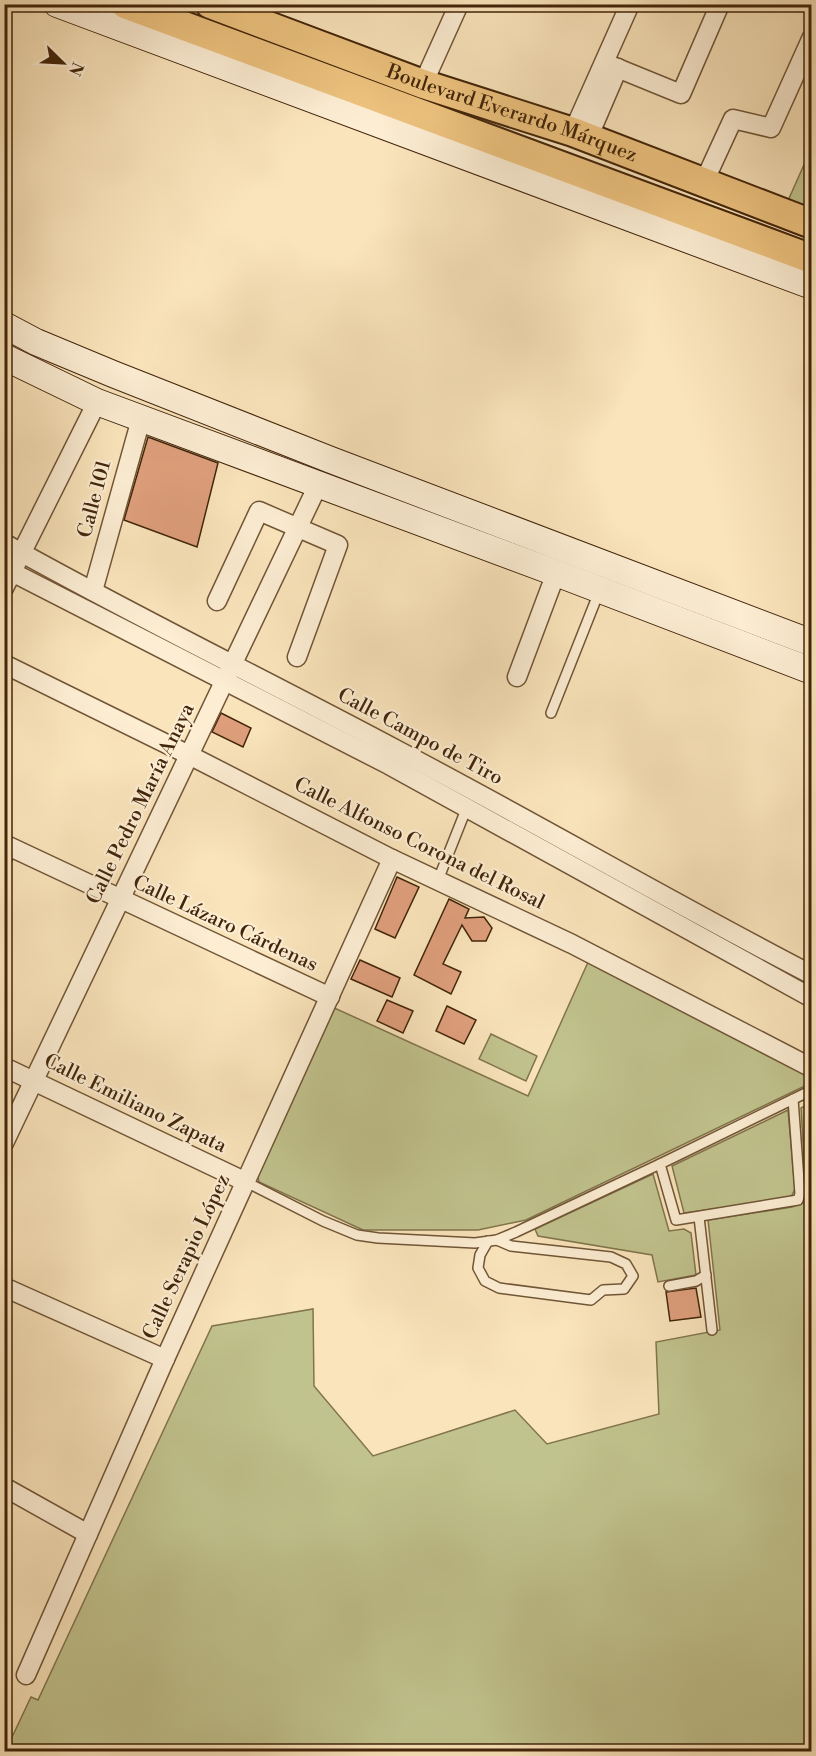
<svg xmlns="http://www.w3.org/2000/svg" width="816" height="1756" viewBox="0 0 816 1756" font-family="'Libre Bodoni',serif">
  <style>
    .green { fill: #c1c38e; stroke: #82744c; stroke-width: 1.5 }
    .building { fill: #df9f7c; stroke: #42250a; stroke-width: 1.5 }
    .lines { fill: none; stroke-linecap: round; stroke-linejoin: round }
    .lane-casing { stroke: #705536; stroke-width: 12 }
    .street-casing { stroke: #705536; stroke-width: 21 }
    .secondary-casing { stroke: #42250a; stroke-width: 28 }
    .primary-casing { stroke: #42250a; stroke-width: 32 }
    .lane { stroke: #fcedd3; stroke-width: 9 }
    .street { stroke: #fcedd3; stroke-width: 18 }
    .secondary { stroke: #fcedd3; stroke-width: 26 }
    .primary { stroke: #edc27e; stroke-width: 28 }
    .labels { text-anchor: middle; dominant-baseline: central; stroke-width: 4.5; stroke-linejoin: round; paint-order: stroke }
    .street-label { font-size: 20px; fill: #42250a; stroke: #fcedd3 }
  </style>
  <rect width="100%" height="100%" fill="#fae4bb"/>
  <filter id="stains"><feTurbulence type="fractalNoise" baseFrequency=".00333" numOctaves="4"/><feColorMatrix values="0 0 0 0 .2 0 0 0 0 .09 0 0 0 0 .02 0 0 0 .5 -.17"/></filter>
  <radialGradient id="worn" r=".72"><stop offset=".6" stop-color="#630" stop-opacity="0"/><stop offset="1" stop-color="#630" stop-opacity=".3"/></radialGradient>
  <g class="green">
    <polygon points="811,149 811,214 786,205"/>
    <polygon points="589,960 811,1074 811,1083 526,1220 478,1230 363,1230 259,1182 257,1173 330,1006 528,1096"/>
    <polygon points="491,1034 537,1056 526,1081 479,1059"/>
    <polygon points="811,1103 811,1751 5,1752 31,1697 38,1700 212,1326 313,1309 314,1386 373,1456 515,1410 547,1444 659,1414 656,1342 720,1330 708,1220 792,1207 802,1203 806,1192 801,1108"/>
    <polygon points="788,1110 795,1189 792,1195 787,1199 684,1213 672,1166"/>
    <polygon points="653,1174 669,1231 684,1229 691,1233 696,1275 658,1282 652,1255 538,1236 535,1229"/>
  </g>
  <g class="building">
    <polygon points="148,437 218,463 197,547 124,520"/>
    <polygon points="221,713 251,728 243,747 212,732"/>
    <polygon points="397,877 419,887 395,938 375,929"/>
    <polygon points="449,899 469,909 465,918 484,917 492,928 486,941 472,941 462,925 443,964 461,972 451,994 414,975"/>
    <polygon points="360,960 400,978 392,997 351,979"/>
    <polygon points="387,1000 413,1011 403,1033 377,1021"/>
    <polygon points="447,1006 476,1020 464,1044 436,1031"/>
    <polygon points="696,1288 701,1317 670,1321 666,1292"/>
  </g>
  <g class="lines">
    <defs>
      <g id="lane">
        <polyline points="551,713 599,592"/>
        <polyline points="4,865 13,848"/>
        <polyline points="438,880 467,807"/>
        <polyline points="793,1099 800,1194 798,1200 676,1220 660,1164 812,1090"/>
        <polyline points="246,1182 323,1221 357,1235 378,1238 475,1243 497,1240 516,1232 660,1164"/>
        <polyline points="699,1217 712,1330"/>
        <polyline points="488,1241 480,1255 478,1268 485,1281 499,1288 591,1300 603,1290 624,1289 633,1276 626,1264 611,1257 511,1246 497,1240"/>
        <polyline points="669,1286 696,1281 706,1275"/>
      </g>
      <g id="street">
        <polyline points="605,63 681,94 720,4"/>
        <polyline points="423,84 459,4"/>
        <polyline points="573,132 630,4"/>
        <polyline points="588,138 618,68"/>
        <polyline points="704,182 733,119 771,128 812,37"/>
        <path d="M4 543C134 616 268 681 399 751 538 824 673 903 812 975"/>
        <polyline points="4,568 389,765 812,998"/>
        <polyline points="4,588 97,402"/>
        <polyline points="93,591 141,419"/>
        <polyline points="217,601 259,511 338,545 297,657"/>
        <polyline points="4,664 189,755 392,859 572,944 812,1068"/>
        <polyline points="517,677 556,573"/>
        <polyline points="4,844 330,997"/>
        <polyline points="4,1067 246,1182"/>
        <polyline points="4,1143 318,485"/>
        <polyline points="4,1287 165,1359"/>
        <polyline points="4,1487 88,1534"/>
        <polyline points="26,1675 165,1359 392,859"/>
      </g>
      <g id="secondary">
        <polyline points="57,4 812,286"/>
        <polyline points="4,325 36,342 113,374 331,460 812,643"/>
        <polyline points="4,357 97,402 556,573 812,671"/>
      </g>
      <g id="primary">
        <polyline points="125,4 812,259"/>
        <path id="s1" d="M210 4 423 84 573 132 812 224"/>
      </g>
    </defs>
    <use href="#lane" class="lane-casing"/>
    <use href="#street" class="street-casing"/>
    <use href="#secondary" class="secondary-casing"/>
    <use href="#primary" class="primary-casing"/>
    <use href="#lane" class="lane"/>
    <use href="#street" class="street"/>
    <use href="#secondary" class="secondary"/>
    <use href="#primary" class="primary"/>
  </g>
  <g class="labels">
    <g class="street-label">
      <text stroke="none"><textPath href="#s1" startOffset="321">Boulevard Everardo Márquez</textPath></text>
      <text transform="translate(95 499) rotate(-75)">Calle 101</text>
      <text transform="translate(420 737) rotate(28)">Calle Campo de Tiro</text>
      <text transform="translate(141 804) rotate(-64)">Calle Pedro María Anaya</text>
      <text transform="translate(419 844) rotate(26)">Calle Alfonso Corona del Rosal</text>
      <text transform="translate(225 924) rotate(25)">Calle Lázaro Cárdenas</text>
      <text transform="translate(135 1104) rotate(26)">Calle Emiliano Zapata</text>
      <text transform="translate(187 1257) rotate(-65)">Calle Serapio López</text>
    </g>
  </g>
  <rect width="816" height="1756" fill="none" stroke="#fae4bb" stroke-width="24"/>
  <rect x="6" y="6" width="804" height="1744" fill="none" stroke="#42250a" stroke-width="3"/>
  <rect x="12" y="12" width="792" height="1732" fill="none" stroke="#42250a" stroke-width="1.5"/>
  <g transform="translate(63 63) rotate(114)" stroke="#fcedd3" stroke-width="4.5" paint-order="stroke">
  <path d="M0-4.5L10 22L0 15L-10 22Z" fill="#42250a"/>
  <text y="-9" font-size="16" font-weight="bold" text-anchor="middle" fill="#42250a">N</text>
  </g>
  <rect width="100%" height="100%" filter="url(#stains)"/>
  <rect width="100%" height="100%" fill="url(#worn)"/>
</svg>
